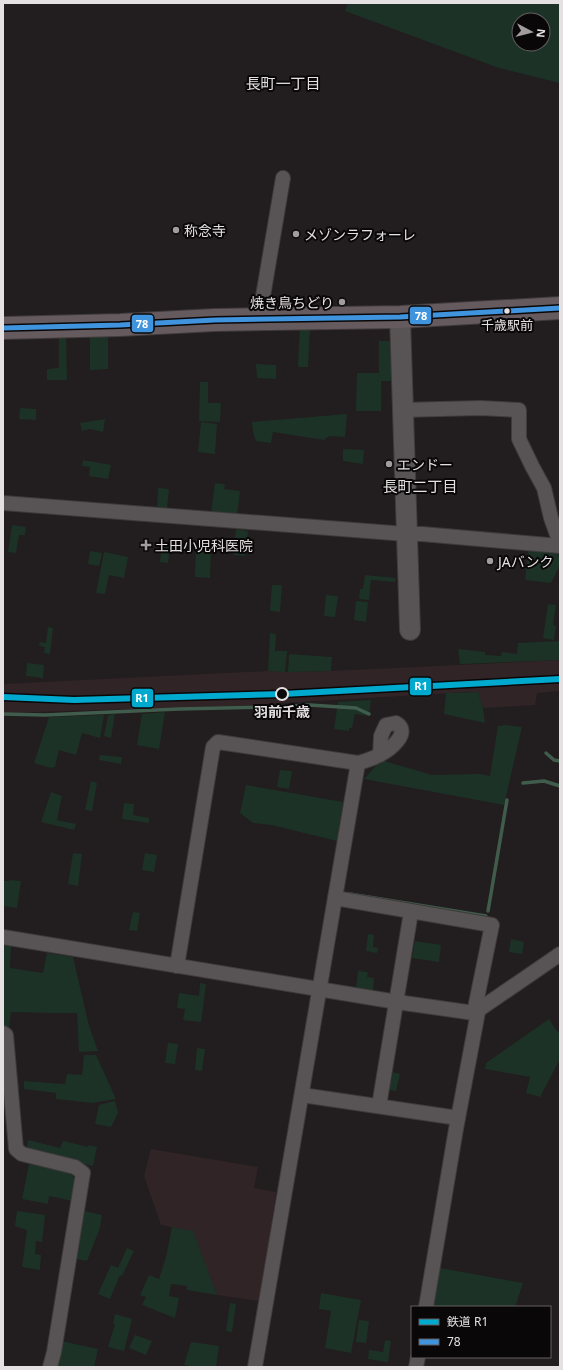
<svg xmlns="http://www.w3.org/2000/svg" width="563" height="1370" viewBox="0 0 563 1370" font-family="'Noto Sans','Noto Sans JP',sans-serif">
  <style>
    .built { fill: #302426 }
    .green { fill: #1c3227; fill-rule: evenodd }
    .lines { fill: none; stroke-linecap: round; stroke-linejoin: round }
    .stream { stroke: #405c4c; stroke-width: 3.5 }
    .street-casing { stroke: #3f3a3b; stroke-width: 16 }
    .secondary-casing { stroke: #3f3a3b; stroke-width: 22 }
    .primary-casing { stroke: #3f3a3b; stroke-width: 24 }
    .street { stroke: #585455; stroke-width: 14 }
    .secondary { stroke: #585455; stroke-width: 20 }
    .primary { stroke: #655a5e; stroke-width: 22 }
    .bus-1-casing { stroke: #0a0708; stroke-width: 8 }
    .bus-1 { stroke: #4094de; stroke-width: 5 }
    .rail-1-casing { stroke: #0a0708; stroke-width: 9 }
    .rail-1 { stroke: #00a9ce; stroke-width: 6 }
    .poi-dot { fill: #a19c9d; stroke: #0a0708; stroke-width: 1.5 }
    .bus-dot { fill: #e5e0e1; stroke: #0a0708; stroke-width: 1.5 }
    .stop-dot { fill: #0a0708; stroke: #e5e0e1; stroke-width: 2 }
    .labels { text-anchor: middle; dominant-baseline: central; stroke-width: 4; stroke-linejoin: round; paint-order: stroke }
    .bus-label { font-size: 13px; fill: #e5e0e1; stroke: #0a0708 }
    .poi-label { font-size: 14px; fill: #e5e0e1; stroke: #0a0708; text-anchor: start }
    .stop-label { font-size: 14px; font-weight: bold; fill: #e5e0e1; stroke: #0a0708 }
    .neighbourhood-label { font-size: 15px; fill: #e5e0e1; stroke: #0a0708 }
    .line-badge { stroke: #0a0708; stroke-width: 1.5 }
    .badge-label { font-size: 11px; text-anchor: middle; font-weight: bold; fill: #fff }
  </style>
  <rect width="100%" height="100%" fill="#221d1e"/>
  <g class="built">
    <polygon points="560,660 560,691 537,693 535,705 483,708 478,692 468,692 234,706 3,713 3,684 268,671 288,672 331,671"/>
    <polygon points="151,1149 258,1167 254,1188 276,1192 260,1301 217,1295 193,1232 161,1225 144,1176"/>
  </g>
  <g class="green">
    <path d="M348 3H560V83L499 68 345 11ZM519 20H543V44H519Z"/>
    <polygon points="300,326 310,327 308,367 298,367"/>
    <polygon points="90,332 108,332 108,369 90,370"/>
    <polygon points="59,335 66,335 67,380 47,380 47,369 59,368"/>
    <polygon points="379,341 389,341 391,346 391,381 381,381 381,411 356,411 357,373 379,373"/>
    <polygon points="256,364 276,365 276,379 257,378"/>
    <polygon points="200,382 208,382 208,403 221,403 220,422 199,421"/>
    <polygon points="20,408 36,409 36,420 19,419"/>
    <polygon points="347,414 345,437 329,436 324,440 273,432 271,443 256,441 253,432 252,422"/>
    <polygon points="105,419 103,432 90,429 82,431 80,423"/>
    <polygon points="201,422 217,424 215,454 198,452"/>
    <polygon points="343,449 364,450 363,464 343,461"/>
    <polygon points="83,460 111,465 108,479 89,476 90,467 82,466"/>
    <polygon points="215,483 225,484 224,489 240,491 237,516 211,513"/>
    <polygon points="158,488 169,489 167,508 157,507"/>
    <polygon points="12,525 26,527 25,535 19,535 16,553 8,552"/>
    <polygon points="236,529 248,531 245,556 233,555"/>
    <polygon points="162,543 170,544 168,563 160,562"/>
    <polygon points="529,547 552,550 560,556 560,565 551,583 525,580"/>
    <polygon points="196,548 211,549 210,578 195,577"/>
    <polygon points="90,551 102,553 99,566 88,564"/>
    <polygon points="104,552 128,557 124,578 109,575 105,594 96,593"/>
    <polygon points="365,575 396,578 395,582 371,580 369,600 359,599 360,589 363,589"/>
    <polygon points="272,585 282,585 280,612 270,611"/>
    <polygon points="326,595 338,596 335,617 324,616"/>
    <polygon points="356,601 368,602 366,622 354,620"/>
    <polygon points="548,604 556,605 553,625 556,626 554,640 543,638"/>
    <polygon points="48,627 53,628 50,654 44,653 45,647 39,646 40,642 46,643"/>
    <polygon points="270,633 276,634 275,651 287,651 285,672 268,671"/>
    <polygon points="560,641 560,660 460,664 458,649 485,652 485,655 501,656 502,652 517,654 518,643"/>
    <polygon points="289,654 332,657 331,671 288,672"/>
    <polygon points="27,663 44,665 43,678 26,676"/>
    <polygon points="478,692 483,708 485,723 444,714 446,693"/>
    <polygon points="371,700 369,716 355,714 352,728 349,728 349,731 334,729 338,702"/>
    <polygon points="165,712 159,749 137,745 142,714"/>
    <polygon points="115,714 111,738 104,736 108,715"/>
    <polygon points="104,715 100,738 82,733 76,755 59,750 55,767 51,768 34,763 49,717"/>
    <polygon points="507,725 522,727 504,805 364,779 381,760 432,775 480,774 490,776 498,726"/>
    <polygon points="100,755 122,757 121,764 99,760"/>
    <polygon points="280,770 292,771 289,789 277,787"/>
    <polygon points="91,781 97,783 92,811 85,810"/>
    <polygon points="246,785 343,802 337,841 272,825 253,823 240,813"/>
    <polygon points="51,792 62,796 57,820 76,824 74,830 41,822"/>
    <polygon points="124,803 134,804 133,815 149,818 149,823 122,819"/>
    <polygon points="73,853 82,854 78,886 68,884"/>
    <polygon points="145,853 157,855 154,872 142,870"/>
    <polygon points="9,880 21,881 17,908 3,906 3,881 9,881"/>
    <polygon points="133,912 140,913 137,931 129,930"/>
    <polygon points="368,934 374,935 373,947 378,948 377,953 366,951"/>
    <polygon points="511,939 524,942 522,954 509,952"/>
    <polygon points="415,941 441,945 439,962 412,958"/>
    <polygon points="3,945 11,946 10,968 43,973 47,953 73,957 89,1026 98,1051 79,1052 77,1013 49,1013 11,1012 9,1029 3,1024"/>
    <polygon points="358,971 368,972 367,977 374,978 373,990 356,988"/>
    <polygon points="200,983 206,984 201,1022 183,1020 185,1009 177,1008 179,993 199,996"/>
    <polygon points="549,1019 556,1030 560,1033 560,1059 540,1097 526,1093 530,1077 485,1069 486,1063"/>
    <polygon points="168,1043 178,1044 175,1064 165,1063"/>
    <polygon points="197,1048 205,1049 202,1071 195,1070"/>
    <polygon points="84,1055 96,1055 116,1099 92,1103 56,1099 56,1093 24,1089 24,1081 65,1084 67,1074 82,1075"/>
    <polygon points="393,1072 400,1074 396,1091 389,1090"/>
    <polygon points="115,1101 118,1113 111,1127 95,1124 99,1105"/>
    <polygon points="28,1140 60,1148 63,1141 88,1147 89,1145 97,1147 93,1166 30,1151 27,1146"/>
    <polygon points="29,1164 70,1172 76,1182 73,1201 49,1196 48,1204 22,1199"/>
    <polygon points="17,1211 45,1215 42,1242 36,1241 35,1254 41,1255 40,1270 22,1267 27,1230 15,1226"/>
    <polygon points="85,1211 102,1215 100,1228 87,1261 76,1259"/>
    <polygon points="172,1227 193,1231 217,1295 187,1290 187,1286 171,1284 169,1296 179,1298 175,1318 142,1305 146,1297 140,1295 149,1275 159,1279 166,1257"/>
    <polygon points="127,1248 134,1251 122,1276 120,1275 110,1299 98,1294 111,1265 118,1268"/>
    <polygon points="440,1268 523,1283 515,1307 432,1307"/>
    <polygon points="321,1293 361,1300 351,1353 325,1348 331,1311 319,1309"/>
    <polygon points="230,1303 236,1304 232,1332 226,1331"/>
    <polygon points="115,1314 132,1319 124,1351 108,1347 115,1324 113,1324"/>
    <polygon points="359,1320 369,1321 366,1343 356,1342"/>
    <polygon points="135,1335 152,1341 146,1355 129,1348"/>
    <polygon points="385,1340 391,1341 388,1362 368,1359 369,1350 383,1352"/>
    <polygon points="61,1341 98,1349 94,1367 56,1367"/>
    <polygon points="191,1342 219,1346 216,1367 195,1367 184,1365"/>
  </g>
  <g class="lines">
    <g class="stream">
      <polyline points="3,714 45,715 179,709 273,707 310,705 356,708 369,714"/>
      <polyline points="546,753 554,760 560,761"/>
      <polyline points="523,783 544,781 560,786"/>
      <polyline points="350,894 486,916"/>
      <polyline points="488,911 507,800"/>
    </g>
    <defs>
      <g id="street">
        <polyline points="259,320 283,178"/>
        <polyline points="402,410 480,408 519,410 519,439 532,466 544,488 551,518 560,543"/>
        <polyline points="3,503 406,534 422,534 560,546"/>
        <polyline points="335,898 492,925 474,1013"/>
        <polyline points="3,937 397,1002 474,1013 560,954"/>
        <polyline points="177,966 213,747 218,742 358,763"/>
        <polyline points="3,1033 6,1035 16,1149 22,1154 75,1167 83,1173 54,1352 50,1367"/>
        <polyline points="302,1095 458,1118"/>
        <polyline points="379,1106 411,912"/>
        <polyline points="426,1307 456,1129 478,1012"/>
        <path d="M255 1367 358 763C365 761 373 759 379 755 390 750 412 732 396 723L386 725 381 736 380 755"/>
        <polyline points="416,1367 418,1357"/>
      </g>
      <polyline id="secondary" points="400,317 410,630"/>
      <polyline id="primary" points="3,328 120,325 215,320 400,317 560,308"/>
    </defs>
    <use href="#street" class="street-casing"/>
    <use href="#secondary" class="secondary-casing"/>
    <use href="#primary" class="primary-casing"/>
    <use href="#street" class="street"/>
    <use href="#secondary" class="secondary"/>
    <use href="#primary" class="primary"/>
    <defs>
      <polyline id="bus-1" points="3,328 120,325 215,320 400,317 560,308"/>
    </defs>
    <use href="#bus-1" class="bus-1-casing"/>
    <use href="#bus-1" class="bus-1"/>
    <defs>
      <polyline id="rail-1" points="3,697 74,700 283,694 560,679"/>
    </defs>
    <use href="#rail-1" class="rail-1-casing"/>
    <use href="#rail-1" class="rail-1"/>
  </g>
  <g class="poi-dot">
    <circle cx="176" cy="230" r="4"/>
    <circle cx="296" cy="234" r="4"/>
    <circle cx="342" cy="302" r="4"/>
    <circle cx="389" cy="464" r="4"/>
    <path d="M144 539h4v4h4v4h-4v4h-4v-4h-4v-4h4z"/>
    <circle cx="490" cy="561" r="4"/>
  </g>
  <circle class="bus-dot" cx="507" cy="311" r="3.5"/>
  <circle class="stop-dot" cx="282" cy="694" r="6"/>
  <g class="labels">
    <g class="bus-label">
      <text x="507" y="325">千歳駅前</text>
    </g>
    <g class="poi-label">
      <text x="184" y="230">称念寺</text>
      <text x="304" y="234">メゾンラフォーレ</text>
      <text x="334" y="302" text-anchor="end">焼き鳥ちどり</text>
      <text x="397" y="464">エンドー</text>
      <text x="155" y="545">土田小児科医院</text>
      <text x="498" y="561">JAバンク</text>
    </g>
    <g class="stop-label">
      <text x="282" y="711">羽前千歳</text>
    </g>
    <g class="neighbourhood-label">
      <text x="283" y="83">長町一丁目</text>
      <text x="420" y="486">長町二丁目</text>
    </g>
  </g>
  <g class="line-badge">
    <rect x="409" y="306" width="23" height="19" rx="4" fill="#4094de"/>
    <rect x="131" y="314" width="23" height="19" rx="4" fill="#4094de"/>
    <rect x="409" y="677" width="23" height="19" rx="4" fill="#00a9ce"/>
    <rect x="131" y="688" width="23" height="20" rx="4" fill="#00a9ce"/>
  </g>
  <g class="badge-label">
    <text x="421" y="320">78</text>
    <text x="142" y="328">78</text>
    <text x="421" y="690">R1</text>
    <text x="142" y="702">R1</text>
  </g>
  <rect width="563" height="1370" fill="none" stroke="#e5e0e1" stroke-width="8"/>
  <rect x="411" y="1306" width="140" height="52" fill="#0a0708" stroke="#625e5f"/>
  <rect x="419" y="1319" width="20" height="6" fill="#00a9ce" stroke="#625e5f"/>
  <text x="447" y="1326" font-size="12" fill="#e5e0e1">鉄道 R1</text>
  <rect x="419" y="1339" width="20" height="6" fill="#4094de" stroke="#625e5f"/>
  <text x="447" y="1346" font-size="12" fill="#e5e0e1">78</text>
  <g transform="translate(531 32) rotate(97)"><circle r="19" fill="#0a0708" stroke="#625e5f"/>
  <path d="M0-3L7 15L0 10L-7 15Z" fill="#a19c9d"/>
  <text y="-6" font-size="11" font-weight="bold" text-anchor="middle" fill="#e5e0e1">N</text>
  </g>
</svg>
